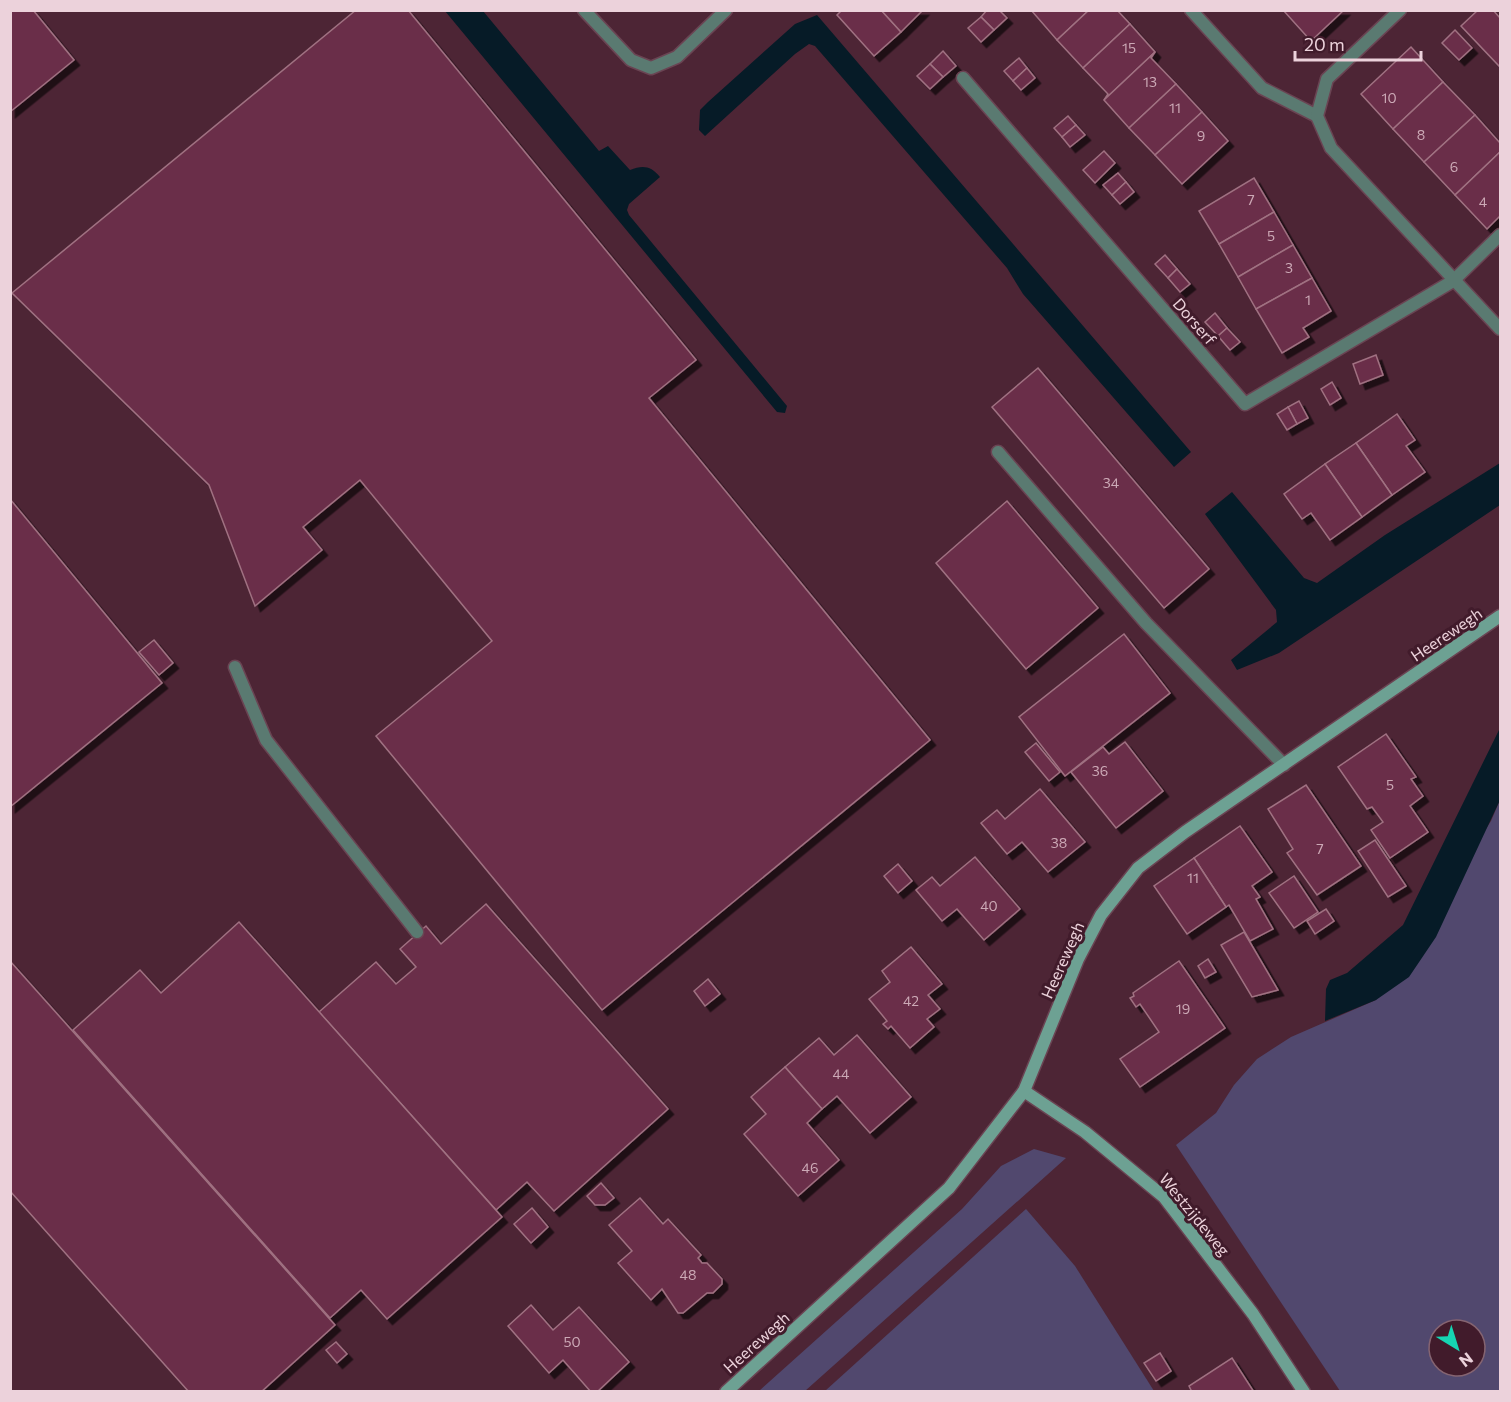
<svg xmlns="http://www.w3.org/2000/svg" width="1511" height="1402" viewBox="0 0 1511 1402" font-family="Commissioner,sans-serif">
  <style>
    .green { fill: #51486e; fill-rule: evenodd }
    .water { fill: #061b27 }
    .building { fill: #6a2f48; stroke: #a07182; stroke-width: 1.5; filter: url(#shadow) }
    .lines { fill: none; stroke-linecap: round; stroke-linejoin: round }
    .lane-casing { stroke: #6a4453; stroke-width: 15 }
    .street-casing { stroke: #6a4453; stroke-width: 15 }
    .secondary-casing { stroke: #6a4453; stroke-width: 15 }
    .lane { stroke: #5a7a71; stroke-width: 12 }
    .street { stroke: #5a7a71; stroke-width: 12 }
    .secondary { stroke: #6da193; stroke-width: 12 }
    .labels { text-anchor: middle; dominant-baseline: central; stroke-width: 6; stroke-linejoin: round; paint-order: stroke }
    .number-label { font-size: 14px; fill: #cca9b6 }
    .street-label { font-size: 16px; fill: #ecd2db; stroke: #411b2b }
  </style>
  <defs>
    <filter id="shadow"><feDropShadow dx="5.5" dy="5.5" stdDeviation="0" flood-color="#0009"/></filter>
  </defs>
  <rect width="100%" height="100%" fill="#4d2535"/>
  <g class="green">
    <path d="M1500 800V1391H1340L1176 1145 1216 1113 1234 1085 1257 1059 1291 1037 1376 1000 1491 821ZM1439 1330H1475V1366H1439Z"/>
    <polygon points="1034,1149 1066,1158 805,1391 759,1391 962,1209 1001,1166"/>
    <polygon points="1026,1209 1075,1266 1154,1391 825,1391"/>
  </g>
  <g class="water">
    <path d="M445 11H483L599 151 608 146 630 170C643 165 651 166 660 177L629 204 627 210 629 215 787 406 785 413 777 412Z"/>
    <polygon points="817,15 1191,452 1174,467 1023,294 1007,268 815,46 809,44 795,54 705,136 699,130 700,110 708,102 795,24"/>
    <polygon points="1500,463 1500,505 1279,653 1237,670 1231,660 1277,622 1276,610 1205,514 1232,492 1304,578 1317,583 1385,535"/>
    <polygon points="1500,728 1500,800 1436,937 1409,977 1376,1000 1325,1021 1326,989 1330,980 1347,973 1403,925"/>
  </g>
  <g class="building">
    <polygon points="10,10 33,10 74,60 10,112"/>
    <polygon points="356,10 408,10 692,355 696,360 649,398 930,740 602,1010 376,736 492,641 360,480 303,527 322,550 255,606 209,485 12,293"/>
    <polygon points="842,10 881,10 901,32 874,56 837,15"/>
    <polygon points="881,10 923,10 901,32"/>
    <polygon points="987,10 999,10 1007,18 994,30 981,17"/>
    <polygon points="1031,10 1089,10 1057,40"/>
    <polygon points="1089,10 1117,10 1130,24 1083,68 1057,40"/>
    <polygon points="1283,10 1344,10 1311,41"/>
    <polygon points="1478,10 1493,10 1500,18 1500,67 1461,26"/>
    <polygon points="981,17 994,30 981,42 968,28"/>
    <polygon points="1130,24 1155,52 1104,100 1108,94 1083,68"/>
    <polygon points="1455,30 1472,48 1459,60 1442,43"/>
    <polygon points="1411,47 1443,82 1393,129 1361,94"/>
    <polygon points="943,51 956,66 943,77 930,64"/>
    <polygon points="1155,52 1151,58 1176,84 1129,128 1104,100"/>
    <polygon points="1019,58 1027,68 1013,81 1004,71"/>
    <polygon points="930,64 943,77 930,89 917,76"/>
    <polygon points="1027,68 1035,78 1021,90 1013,81"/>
    <polygon points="1443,82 1475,115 1424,162 1393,129"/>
    <polygon points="1176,84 1202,112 1155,155 1129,128"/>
    <polygon points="1202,112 1228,141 1182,184 1155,155"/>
    <polygon points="1475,115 1500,143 1500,152 1455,195 1424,162"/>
    <polygon points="1068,116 1076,125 1062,137 1054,128"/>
    <polygon points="1076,125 1085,135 1070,147 1062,137"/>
    <polygon points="1104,151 1115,163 1095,183 1083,170"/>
    <polygon points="1500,152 1500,216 1487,229 1455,195"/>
    <polygon points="1118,173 1126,182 1112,195 1103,185"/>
    <polygon points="1254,178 1274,212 1219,244 1199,211"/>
    <polygon points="1126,182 1134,192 1120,204 1112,195"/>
    <polygon points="1274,212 1293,245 1238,277 1219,244"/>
    <polygon points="1293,245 1312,278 1256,309 1238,277"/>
    <polygon points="1165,255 1177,269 1168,278 1155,264"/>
    <polygon points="1177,269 1190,284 1180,292 1168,278"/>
    <polygon points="1312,278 1331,311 1303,328 1309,337 1282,353 1256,309"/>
    <polygon points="1215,313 1227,328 1218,336 1205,322"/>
    <polygon points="1227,328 1240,342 1230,350 1218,336"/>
    <polygon points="1376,355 1383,375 1360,384 1353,364"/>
    <polygon points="1038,368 1209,569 1164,608 992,407"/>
    <polygon points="1332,382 1341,398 1330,405 1321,389"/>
    <polygon points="1299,401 1308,418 1297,424 1288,407"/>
    <polygon points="1288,407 1297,424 1287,430 1277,414"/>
    <polygon points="1397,414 1415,440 1406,446 1425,472 1392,495 1356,443"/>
    <polygon points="1356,443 1392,495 1362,517 1325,464"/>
    <polygon points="1325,464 1362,517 1330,540 1311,513 1302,519 1284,494"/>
    <polygon points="10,499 162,683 10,807"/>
    <polygon points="1007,501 1098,608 1026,669 936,563"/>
    <polygon points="1124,634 1170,693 1065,776 1019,717"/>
    <polygon points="154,640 173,663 159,675 139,652"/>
    <polygon points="1386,734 1416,777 1411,779 1423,796 1410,806 1428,832 1390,858 1371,830 1383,822 1372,807 1367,809 1338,767"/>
    <polygon points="1125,742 1163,791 1116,828 1071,772 1103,747 1109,754"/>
    <polygon points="1036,743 1060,772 1049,781 1025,752"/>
    <polygon points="1306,785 1361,866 1317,895 1287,853 1293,849 1268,809"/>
    <polygon points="1040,789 1085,842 1048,872 1022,842 1007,854 981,823 997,810 1005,819"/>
    <polygon points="1240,826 1272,872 1252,886 1260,897 1256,899 1273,929 1250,941 1229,905 1226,907 1194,858"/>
    <polygon points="1375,840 1406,886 1388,897 1358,851"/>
    <polygon points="975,857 1020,909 984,940 957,909 942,921 916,890 932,877 940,886"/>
    <polygon points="1194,858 1226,907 1187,934 1154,886"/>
    <polygon points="898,864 912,881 898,893 884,876"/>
    <polygon points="1294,876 1318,912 1294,928 1269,893"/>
    <polygon points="486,904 668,1109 554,1211 527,1182 496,1210 319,1012 376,962 396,984 416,967 400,949 426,926 441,944"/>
    <polygon points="1326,909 1334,921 1315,934 1307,921"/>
    <polygon points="239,922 502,1217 387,1319 361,1290 330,1318 73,1030 140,970 161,993"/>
    <polygon points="1244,932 1278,990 1252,997 1221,945"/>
    <polygon points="911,947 942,984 928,995 940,1009 927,1019 934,1027 910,1048 891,1026 888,1029 883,1024 887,1021 869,999 890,982 882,971"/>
    <polygon points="1208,959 1216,972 1205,978 1198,966"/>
    <polygon points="10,961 335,1325 261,1392 189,1392 10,1191"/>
    <polygon points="1179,961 1225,1028 1140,1087 1120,1059 1159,1032 1140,1004 1136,1007 1130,998 1134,996 1133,993"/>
    <polygon points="708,979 720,994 705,1006 694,991"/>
    <polygon points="857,1035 911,1097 870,1133 837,1096 822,1109 785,1067 819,1038 834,1055"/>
    <polygon points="785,1067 822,1109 807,1123 839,1160 798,1196 744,1134 766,1114 751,1097"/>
    <polygon points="601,1183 614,1198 605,1205 595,1205 587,1196"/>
    <polygon points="640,1198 663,1224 668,1219 701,1255 698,1258 702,1263 707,1263 722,1279 722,1284 713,1293 707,1293 683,1313 678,1313 662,1289 651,1300 618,1263 632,1251 609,1225"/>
    <polygon points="532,1208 548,1227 531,1243 514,1224"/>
    <polygon points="531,1305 553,1330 579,1307 629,1362 597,1392 591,1392 563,1360 549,1373 508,1326"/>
    <polygon points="336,1342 347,1354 337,1363 326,1350"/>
    <polygon points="1160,1353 1171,1371 1156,1381 1144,1363"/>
    <polygon points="1232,1358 1254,1392 1192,1392 1189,1386"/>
  </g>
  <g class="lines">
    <defs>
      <g id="lane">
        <polyline points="963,78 1245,404 1453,281 1500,235"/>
        <polyline points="998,452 1146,623 1284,765"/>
        <polyline points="235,667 266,740 417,932"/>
      </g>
      <g id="street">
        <polyline points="584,10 631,60 651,68 677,57 726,10"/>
        <polyline points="1191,10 1262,88 1317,116"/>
        <polyline points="1400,10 1327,79 1317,116 1331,148 1500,329"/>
      </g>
      <g id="secondary">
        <polyline points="1024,1091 1085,1132 1164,1197 1253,1314 1304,1392"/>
        <polyline points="726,1392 949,1188 1024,1091 1078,959 1101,915 1138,868 1185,832 1500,616"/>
      </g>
    </defs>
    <use href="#lane" class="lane-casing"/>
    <use href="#street" class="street-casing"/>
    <use href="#secondary" class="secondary-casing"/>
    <use href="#lane" class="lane"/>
    <use href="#street" class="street"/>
    <use href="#secondary" class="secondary"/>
  </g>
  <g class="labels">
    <g class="number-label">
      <text x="1129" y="47">15</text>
      <text x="1150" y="81">13</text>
      <text x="1389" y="97">10</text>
      <text x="1175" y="107">11</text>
      <text x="1421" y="134">8</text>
      <text x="1201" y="135">9</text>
      <text x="1454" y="166">6</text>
      <text x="1251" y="199">7</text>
      <text x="1483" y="201">4</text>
      <text x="1271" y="235">5</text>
      <text x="1289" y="267">3</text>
      <text x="1308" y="299">1</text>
      <text x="1111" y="482">34</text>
      <text x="1100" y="770">36</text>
      <text x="1390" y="784">5</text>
      <text x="1059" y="842">38</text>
      <text x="1320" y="848">7</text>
      <text x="1193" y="877">11</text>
      <text x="989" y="905">40</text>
      <text x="911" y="1000">42</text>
      <text x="1183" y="1008">19</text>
      <text x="841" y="1073">44</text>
      <text x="810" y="1167">46</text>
      <text x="688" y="1274">48</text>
      <text x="572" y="1341">50</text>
    </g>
    <g class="street-label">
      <text transform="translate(1195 321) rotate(49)">Dorserf</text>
      <text transform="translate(1446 634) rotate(-34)">Heerewegh</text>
      <text transform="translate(1062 960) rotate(-66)">Heerewegh</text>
      <text transform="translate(1195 1214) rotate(51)">Westzijdeweg</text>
      <text transform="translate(756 1342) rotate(-42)">Heerewegh</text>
    </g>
  </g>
  <rect width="1511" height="1402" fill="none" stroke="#ecd2db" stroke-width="24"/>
  <g transform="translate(1457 1348) rotate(142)"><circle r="28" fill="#411b2b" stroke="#856471" stroke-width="1.5"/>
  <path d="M0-4.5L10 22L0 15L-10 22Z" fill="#16d5b3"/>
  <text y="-9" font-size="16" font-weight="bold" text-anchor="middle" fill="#ecd2db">N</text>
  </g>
  <path d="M1295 51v9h126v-9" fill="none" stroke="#ecd2db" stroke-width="3"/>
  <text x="1304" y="51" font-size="18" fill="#ecd2db" stroke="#411b2b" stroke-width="4.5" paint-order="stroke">20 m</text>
</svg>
